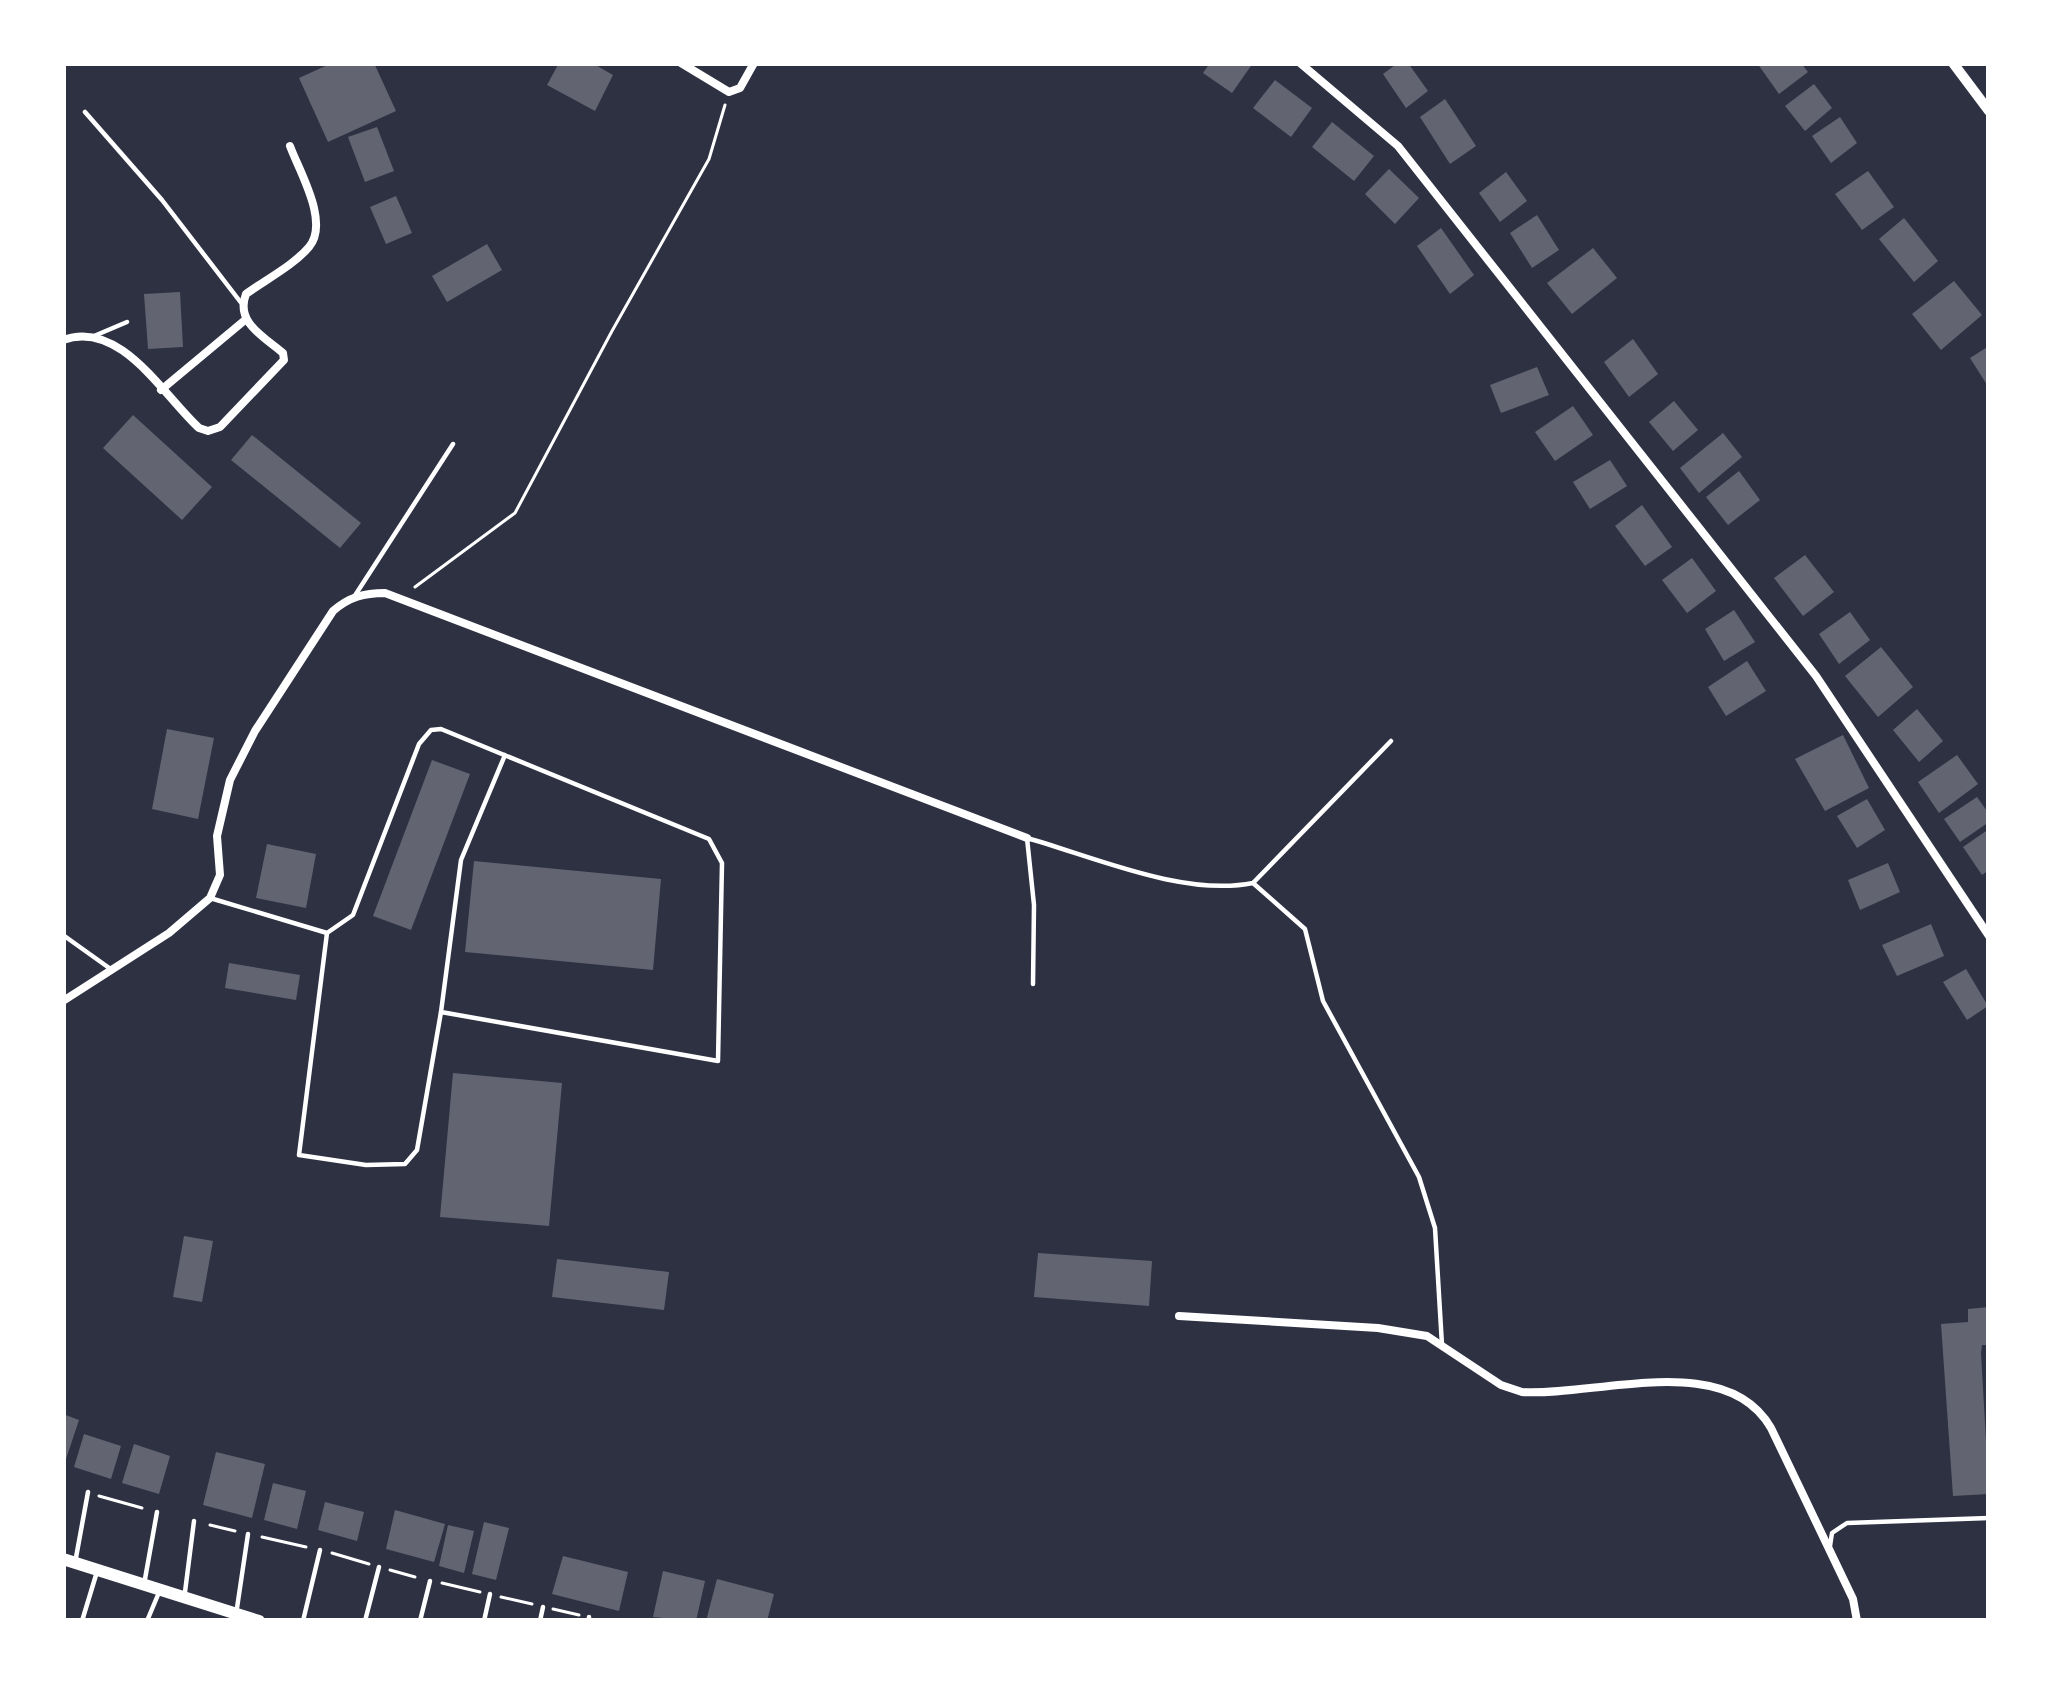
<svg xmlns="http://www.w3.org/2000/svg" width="2052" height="1684" viewBox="0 0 2052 1684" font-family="'Golos Text',sans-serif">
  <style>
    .building { fill: #626471 }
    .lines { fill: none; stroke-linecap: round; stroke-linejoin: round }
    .path { stroke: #fff; stroke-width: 3 }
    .service { stroke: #fff; stroke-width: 4.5 }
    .minor { stroke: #fff; stroke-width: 8 }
    .tertiary { stroke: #fff; stroke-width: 10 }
    .secondary { stroke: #fff; stroke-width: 12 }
  </style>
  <rect width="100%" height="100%" fill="#2d3142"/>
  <g class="building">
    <polygon points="332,63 374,63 396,111 328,142 299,78"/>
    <polygon points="559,63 592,63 613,75 595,111 547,85"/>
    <polygon points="1210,63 1253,63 1232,93 1203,73"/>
    <polygon points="1398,63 1408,63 1428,91 1406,108 1383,74"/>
    <polygon points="1757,63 1801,63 1808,72 1779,94"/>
    <polygon points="1275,80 1312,108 1291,137 1253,108"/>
    <polygon points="1814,84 1832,108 1805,131 1785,106"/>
    <polygon points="1445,99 1476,146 1450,164 1420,117"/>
    <polygon points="1840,117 1857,143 1831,163 1812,136"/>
    <polygon points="1332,122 1374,156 1354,181 1312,147"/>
    <polygon points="377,127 394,171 365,182 348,137"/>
    <polygon points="1389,169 1419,198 1395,224 1365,194"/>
    <polygon points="1868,171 1894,207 1862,230 1835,194"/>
    <polygon points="1506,172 1527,201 1500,222 1479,193"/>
    <polygon points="396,196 412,233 386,244 370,207"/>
    <polygon points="1537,215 1559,250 1532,268 1510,233"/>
    <polygon points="1904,218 1938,261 1914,282 1879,239"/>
    <polygon points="1441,228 1474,275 1450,294 1417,246"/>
    <polygon points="487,244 502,270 447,302 432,276"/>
    <polygon points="1593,248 1617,278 1572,314 1547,283"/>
    <polygon points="1954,281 1982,315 1941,350 1912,314"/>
    <polygon points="180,292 183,347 148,349 144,294"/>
    <polygon points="1633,339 1658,374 1629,397 1604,362"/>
    <polygon points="1989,346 1989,388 1970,358"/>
    <polygon points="1537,367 1549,395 1501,413 1490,385"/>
    <polygon points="1674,401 1698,430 1673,451 1649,422"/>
    <polygon points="1573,406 1593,435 1555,461 1535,432"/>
    <polygon points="133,415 212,487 182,520 103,448"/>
    <polygon points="1723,433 1742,457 1699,493 1680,468"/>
    <polygon points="252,435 361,523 340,548 231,460"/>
    <polygon points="1610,460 1627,486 1590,509 1573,482"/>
    <polygon points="1739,471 1760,500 1728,525 1706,497"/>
    <polygon points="1642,505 1672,547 1645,566 1615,526"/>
    <polygon points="1805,555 1834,592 1803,616 1774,578"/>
    <polygon points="1692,558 1716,591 1687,613 1662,580"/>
    <polygon points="1734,610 1755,642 1724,661 1705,629"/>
    <polygon points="1850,612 1870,640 1839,664 1819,634"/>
    <polygon points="1881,647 1913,687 1878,717 1845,676"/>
    <polygon points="1747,661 1766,691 1726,716 1708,687"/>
    <polygon points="1917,709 1943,741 1919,762 1893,730"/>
    <polygon points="167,729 214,738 198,819 152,809"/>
    <polygon points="1843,735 1869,788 1825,811 1795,759"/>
    <polygon points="1957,755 1978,784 1939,813 1918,782"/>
    <polygon points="432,760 470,774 411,930 373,916"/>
    <polygon points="1977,797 1989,814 1989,822 1960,842 1944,819"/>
    <polygon points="1867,799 1885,830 1857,848 1837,816"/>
    <polygon points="1989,829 1989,870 1982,875 1963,847"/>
    <polygon points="267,844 316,854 306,908 256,898"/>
    <polygon points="474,861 661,879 653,970 465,952"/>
    <polygon points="1888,863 1900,892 1860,910 1848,880"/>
    <polygon points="1931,924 1944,956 1897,976 1882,945"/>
    <polygon points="229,963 300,975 296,1000 225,988"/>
    <polygon points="1966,969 1988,1006 1967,1020 1943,982"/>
    <polygon points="453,1073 562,1083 549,1226 440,1217"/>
    <polygon points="184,1236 213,1241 202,1302 173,1297"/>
    <polygon points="1038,1253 1152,1261 1149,1306 1034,1297"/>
    <polygon points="557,1259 669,1272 664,1310 552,1297"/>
    <polygon points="1989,1307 1989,1345 1982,1345 1981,1353 1989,1494 1953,1496 1941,1324 1968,1322 1968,1309"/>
    <polygon points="63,1414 79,1420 64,1465 63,1465"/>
    <polygon points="84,1434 121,1446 111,1479 74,1467"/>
    <polygon points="134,1444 170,1456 159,1494 122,1483"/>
    <polygon points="216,1452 265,1464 252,1518 203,1505"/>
    <polygon points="273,1483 306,1491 297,1529 264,1520"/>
    <polygon points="325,1502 364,1512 357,1541 318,1530"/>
    <polygon points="395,1510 445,1524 434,1562 386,1549"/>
    <polygon points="484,1522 509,1528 496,1580 472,1574"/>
    <polygon points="448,1525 474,1531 464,1573 439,1566"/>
    <polygon points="563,1556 628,1572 619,1611 552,1594"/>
    <polygon points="663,1571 705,1581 696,1621 653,1617"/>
    <polygon points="717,1579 774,1594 767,1621 706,1621"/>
  </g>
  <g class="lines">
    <g class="path">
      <polyline points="415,587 515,513 612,331 709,159 725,105"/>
      <polyline points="99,1496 142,1508"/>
      <polyline points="210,1525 235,1531"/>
      <polyline points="262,1537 306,1547"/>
      <polyline points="332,1553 369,1564"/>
      <polyline points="390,1570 415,1577"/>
      <polyline points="442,1583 480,1592"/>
      <polyline points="501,1597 532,1604"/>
      <polyline points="553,1609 579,1615"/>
    </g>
    <g class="service">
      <polyline points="85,112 162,200 242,304"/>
      <polyline points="94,336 127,322"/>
      <polyline points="354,597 453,444"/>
      <polyline points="1253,883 1305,929 1323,1001 1419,1177 1435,1228 1442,1345"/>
      <polyline points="210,898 327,933 353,915 419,744 431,730 441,729 709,839 722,863 718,1061 441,1012 461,860 505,755"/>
      <polyline points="327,933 299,1155 366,1165 405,1164 417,1150 441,1012"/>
      <polyline points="63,935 112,970"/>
      <path d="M1033 984 1034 905 1027 838C1094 857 1184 897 1253 883L1391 741"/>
      <polyline points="1830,1546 1832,1533 1847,1523 1989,1518"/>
      <polyline points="75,1563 88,1492"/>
      <polyline points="145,1579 157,1512"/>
      <polyline points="185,1592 194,1521"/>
      <polyline points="237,1608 248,1534"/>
      <polyline points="82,1621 96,1575"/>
      <polyline points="147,1621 160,1590"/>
      <polyline points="303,1621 320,1550"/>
      <polyline points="365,1621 379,1567"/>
      <polyline points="420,1621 430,1581"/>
      <polyline points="484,1621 490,1594"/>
      <polyline points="540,1621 543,1607"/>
      <polyline points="589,1621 589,1617"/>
    </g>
    <g class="minor">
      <polyline points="681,63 729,92 740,88 754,63"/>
      <polyline points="1300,63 1398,146 1816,676 1989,936"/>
      <path d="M63 340C120 319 163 395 199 428L208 431 220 427 284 360 283 353C263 336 235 322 246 294 265 280 294 265 309 247 330 222 299 171 290 146"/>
      <polyline points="161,390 245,320"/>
      <path d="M63 1001 169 933 210 898 220 875 217 836 230 780 255 731 333 611C349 597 364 593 385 593L1027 838"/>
      <path d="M1179 1316 1378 1328 1427 1336 1501 1385 1522 1392C1595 1397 1726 1349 1771 1428L1853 1599 1857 1621"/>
    </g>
    <polyline class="tertiary" points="1953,63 1989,111"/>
    <polyline class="secondary" points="63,1559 259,1621"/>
  </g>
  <rect width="2052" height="1684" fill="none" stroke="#ffffff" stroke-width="132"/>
</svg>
